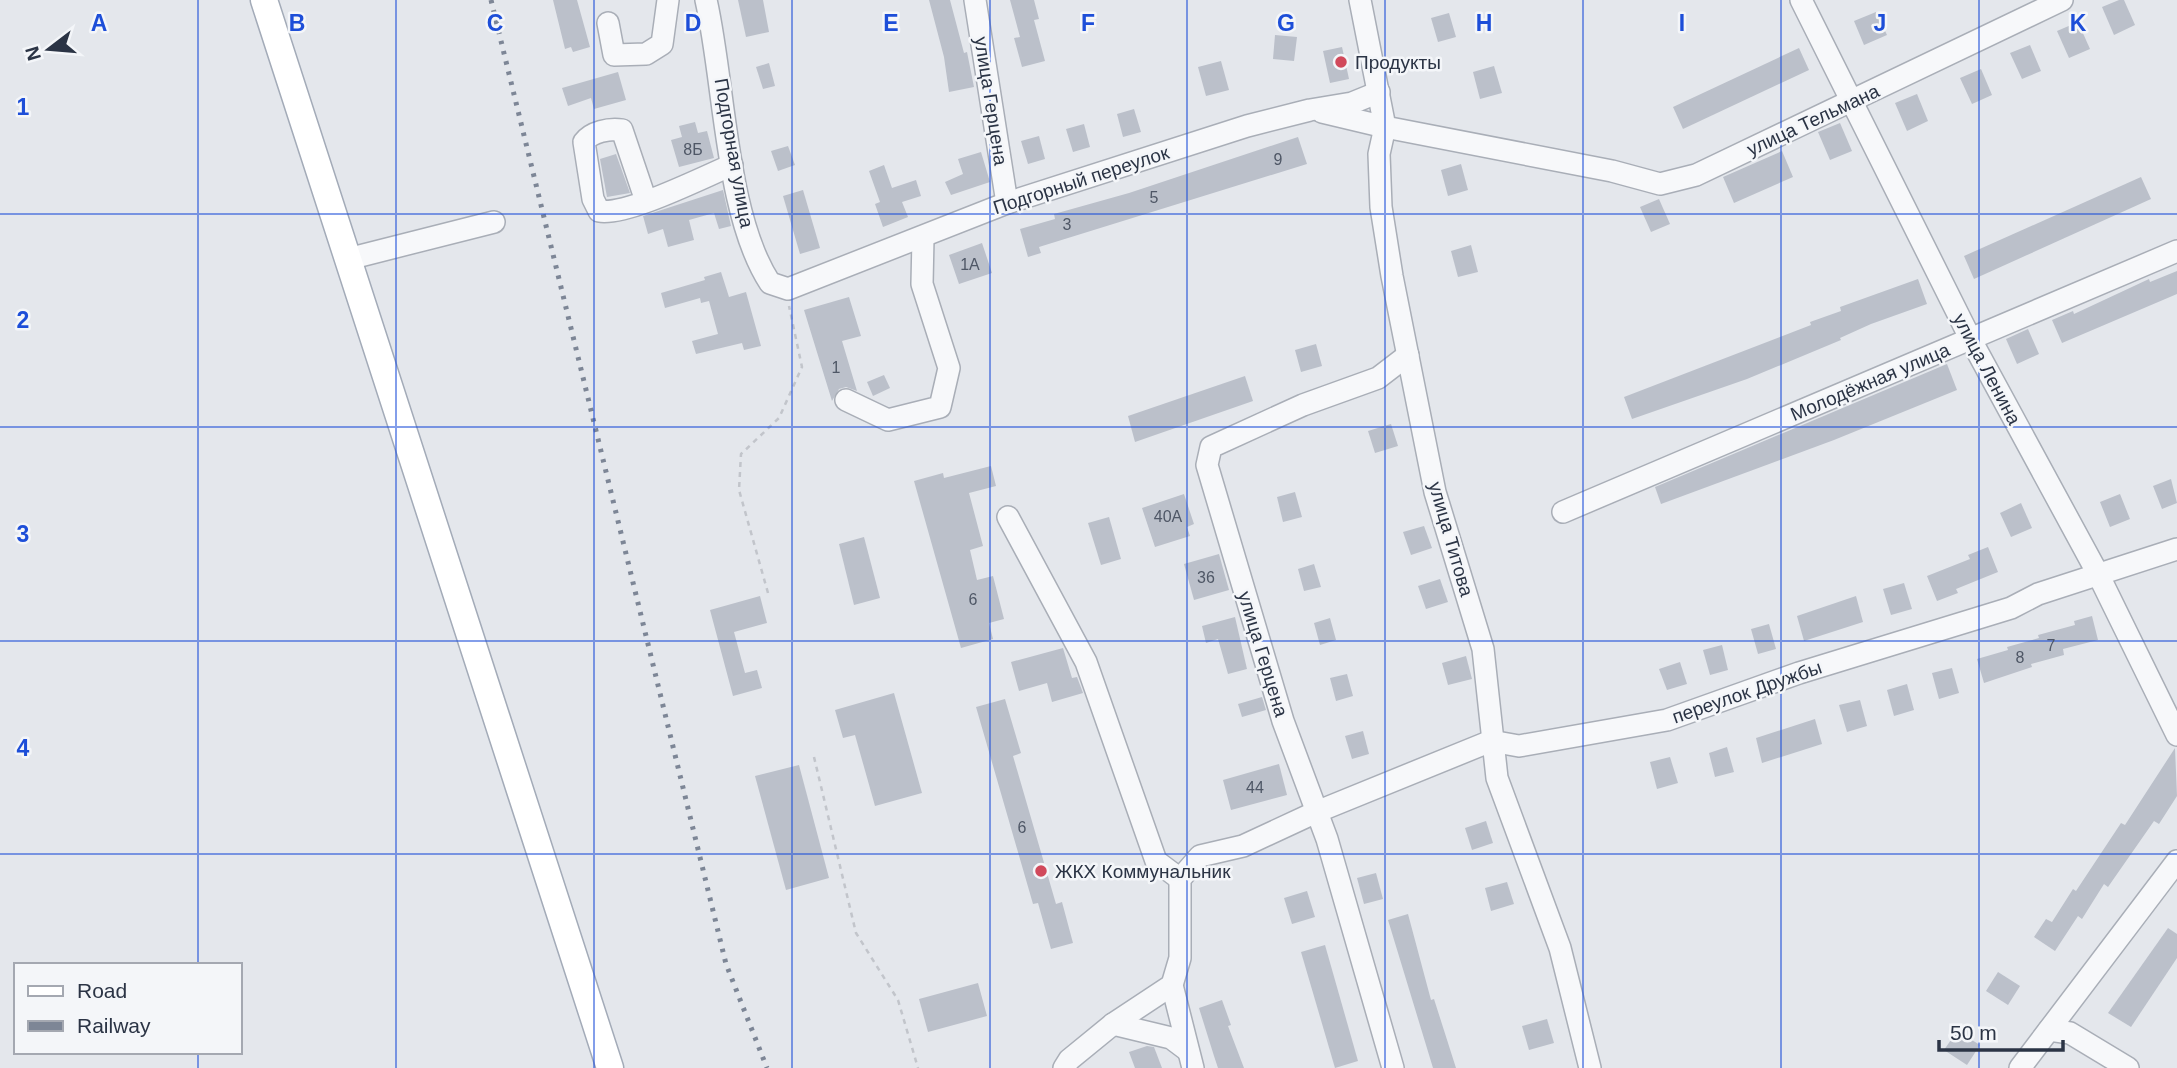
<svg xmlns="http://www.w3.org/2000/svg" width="2177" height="1068" viewBox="0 0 2177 1068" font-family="Arial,sans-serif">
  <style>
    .building { fill: #bbc0ca }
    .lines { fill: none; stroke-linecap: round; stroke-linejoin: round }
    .minor-casing { stroke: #a9aeb7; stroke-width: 24 }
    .major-casing { stroke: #a3abb8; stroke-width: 29 }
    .path { stroke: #c2c5cb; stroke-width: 2.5; stroke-dasharray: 5 5; stroke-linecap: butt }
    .minor { stroke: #f7f8fa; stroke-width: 21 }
    .major { stroke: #fff; stroke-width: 26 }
    .rail { stroke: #7d8696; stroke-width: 5; stroke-dasharray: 3.5 7; stroke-linecap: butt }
    .grid { fill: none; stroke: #1d4ed8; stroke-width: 2; stroke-opacity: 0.55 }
    .poi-dot { fill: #d1495b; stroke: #f4f6f9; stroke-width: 2.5 }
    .labels { text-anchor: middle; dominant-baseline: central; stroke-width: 5; stroke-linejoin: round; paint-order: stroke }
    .number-label { font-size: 16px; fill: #4f5766 }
    .poi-label { font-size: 19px; fill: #2b3445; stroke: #f4f6f9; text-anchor: start }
    .street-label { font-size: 19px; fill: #2b3445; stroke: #f4f6f9 }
    .grid-label { font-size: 23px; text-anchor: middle; font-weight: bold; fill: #1d4ed8; stroke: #f4f6f9; stroke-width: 5; stroke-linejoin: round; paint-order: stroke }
  </style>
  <rect width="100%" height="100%" fill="#e4e7ec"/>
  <g class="building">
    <polygon points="553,0 577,0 590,47 573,52 571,47 565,49"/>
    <polygon points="738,0 763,0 769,32 746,37"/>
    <polygon points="929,0 950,0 964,53 967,52 974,87 949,92 944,57"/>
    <polygon points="1010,0 1034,0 1039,19 1034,20 1045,61 1022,67 1014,38 1020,37"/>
    <polygon points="2119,0 2124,0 2135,25 2114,35 2102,7"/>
    <polygon points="1876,12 1887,35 1864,45 1854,21"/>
    <polygon points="1449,13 1456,37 1438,42 1431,18"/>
    <polygon points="2078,22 2090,49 2069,58 2057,31"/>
    <polygon points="1275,35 1297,37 1294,61 1273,59"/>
    <polygon points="2030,45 2041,71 2022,79 2010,53"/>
    <polygon points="1342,47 1349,79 1330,83 1323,51"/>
    <polygon points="1799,48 1809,70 1683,129 1673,107"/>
    <polygon points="1221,61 1229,90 1206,96 1198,67"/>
    <polygon points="769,63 775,86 763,89 756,67"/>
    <polygon points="1494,66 1502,93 1480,99 1473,72"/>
    <polygon points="1981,69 1992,95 1972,104 1960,78"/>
    <polygon points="618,72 626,100 594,109 591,98 568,106 562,88"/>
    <polygon points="1917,94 1928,121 1907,131 1895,103"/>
    <polygon points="1134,109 1141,132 1123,137 1117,114"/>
    <polygon points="695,122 698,133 707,131 714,158 679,167 671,140 682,137 679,126"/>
    <polygon points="1840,123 1852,151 1830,160 1818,132"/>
    <polygon points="1084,124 1090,147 1073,152 1066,129"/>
    <polygon points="1039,136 1045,159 1028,164 1021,141"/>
    <polygon points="1298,137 1307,164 1039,247 1041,253 1028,257 1020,229 1055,219 1054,214 1129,193"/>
    <polygon points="788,146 795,165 778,171 771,151"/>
    <polygon points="1782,151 1793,177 1734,203 1723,177"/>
    <polygon points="981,152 990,182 951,195 945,182 963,174 958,159"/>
    <polygon points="616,154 630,193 607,197 600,159"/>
    <polygon points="1461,164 1468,190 1448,196 1441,170"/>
    <polygon points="884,165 892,188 916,180 921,196 902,202 908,217 883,227 875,204 880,202 869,171"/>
    <polygon points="2141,177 2151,199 1974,279 1964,256"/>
    <polygon points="723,190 731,226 719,229 714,213 689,220 694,240 668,247 663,229 648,234 643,216"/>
    <polygon points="803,190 820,248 800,254 783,196"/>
    <polygon points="1659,199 1670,224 1651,232 1640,207"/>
    <polygon points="982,243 992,273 959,284 949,255"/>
    <polygon points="1471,245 1478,272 1458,277 1451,251"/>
    <polygon points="2177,271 2177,294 2062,343 2052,320 2073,311 2074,314 2149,279 2150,282"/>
    <polygon points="721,272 729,297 746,292 761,346 744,350 742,343 696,354 692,341 718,334 709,301 701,303 700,298 665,308 661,293 705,280 704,277"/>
    <polygon points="1918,279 1927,304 1871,324 1840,338 1841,340 1747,379 1632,419 1624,397 1811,325 1810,322 1841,311 1840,307"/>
    <polygon points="849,297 861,336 842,341 857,391 846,387 839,389 832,401 804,310"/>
    <polygon points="2028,329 2039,354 2017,364 2006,339"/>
    <polygon points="1316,344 1322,366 1301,372 1295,350"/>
    <polygon points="1947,364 1957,390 1834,440 1661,504 1655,487"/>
    <polygon points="884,375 890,388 873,396 867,382"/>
    <polygon points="1245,376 1253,401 1135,442 1128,416"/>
    <polygon points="1391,424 1398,446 1375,453 1368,431"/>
    <polygon points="991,466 996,486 969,493 983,546 970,550 977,580 993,576 1004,619 989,623 993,639 961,648 914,481 943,473 944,478"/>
    <polygon points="2171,479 2177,503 2162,509 2153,486"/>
    <polygon points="1295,492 1302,517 1283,522 1277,497"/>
    <polygon points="1184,494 1194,524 1187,527 1190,536 1155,547 1142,508"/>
    <polygon points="2120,494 2130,519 2110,527 2100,502"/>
    <polygon points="2021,503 2032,528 2011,537 2000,513"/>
    <polygon points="1109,517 1121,559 1101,565 1088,523"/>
    <polygon points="1424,526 1432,548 1411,555 1403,532"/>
    <polygon points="864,537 880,598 854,605 839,544"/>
    <polygon points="1988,547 1998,572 1956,589 1958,593 1937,601 1927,576 1970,559 1968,555"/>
    <polygon points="1219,554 1229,590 1194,600 1184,564"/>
    <polygon points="1314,564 1321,587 1304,591 1298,569"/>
    <polygon points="1440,579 1448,602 1426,609 1418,586"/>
    <polygon points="1904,583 1912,609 1891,615 1883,589"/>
    <polygon points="760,596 767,623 734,632 745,673 757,670 762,688 733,696 710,610"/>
    <polygon points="1856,596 1863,622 1804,641 1797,616"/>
    <polygon points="2092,616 2098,640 2063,649 2064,655 2031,664 2032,667 1984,683 1977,659 2008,650 2007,647 2039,638 2038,635 2075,625 2074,621"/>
    <polygon points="1235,617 1247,669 1228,674 1218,639 1206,643 1202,626"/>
    <polygon points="1330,618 1336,640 1320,645 1314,623"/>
    <polygon points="1769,624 1776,649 1758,654 1751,629"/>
    <polygon points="1722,645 1728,670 1710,675 1703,650"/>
    <polygon points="1063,648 1072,678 1077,677 1083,693 1052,702 1047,683 1019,691 1011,662"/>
    <polygon points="1466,656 1472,679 1448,685 1442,663"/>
    <polygon points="1680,662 1687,684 1667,690 1659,669"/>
    <polygon points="1952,668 1959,693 1939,699 1932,673"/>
    <polygon points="1347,674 1353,696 1336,701 1330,678"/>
    <polygon points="1907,684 1914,710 1894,716 1887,690"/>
    <polygon points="894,693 922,793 875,806 855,735 843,738 835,710"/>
    <polygon points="1262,697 1266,710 1242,717 1238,704"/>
    <polygon points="1005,699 1021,753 1013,756 1056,904 1062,902 1073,943 1051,949 1038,903 1033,904 976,707"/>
    <polygon points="1860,700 1867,726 1847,732 1839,705"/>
    <polygon points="1815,719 1822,744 1762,763 1756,738"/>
    <polygon points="1363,731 1369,754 1352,759 1345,736"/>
    <polygon points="1727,747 1734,772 1715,777 1709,753"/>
    <polygon points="2175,748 2177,796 2159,824 2154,821 2108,887 2104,884 2082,919 2078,916 2055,951 2034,937 2046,919 2052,922 2073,889 2076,891 2121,823 2125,825"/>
    <polygon points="1670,757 1678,783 1657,789 1650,762"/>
    <polygon points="1279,764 1287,795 1231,810 1223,780"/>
    <polygon points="799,765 829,878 786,890 755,776"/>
    <polygon points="1486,821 1493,843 1472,850 1465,828"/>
    <polygon points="1376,873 1383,899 1364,904 1357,878"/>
    <polygon points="1507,882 1514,904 1491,911 1485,888"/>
    <polygon points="1307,891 1315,917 1292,924 1284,898"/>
    <polygon points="1408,914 1431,1000 1434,999 1456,1068 1433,1068 1388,920"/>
    <polygon points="2168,928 2177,934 2177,958 2131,1027 2108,1013"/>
    <polygon points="1325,945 1358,1061 1335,1068 1301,952"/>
    <polygon points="1998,972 2020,986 2008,1005 1986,991"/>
    <polygon points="978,983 987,1016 928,1032 919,999"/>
    <polygon points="1222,1000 1231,1025 1228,1026 1244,1068 1218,1068 1214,1056 1199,1008"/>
    <polygon points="1547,1019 1554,1043 1529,1050 1522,1026"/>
    <polygon points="1957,1031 1980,1045 1967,1065 1944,1050"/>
    <polygon points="1147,1046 1154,1047 1162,1068 1135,1068 1129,1052"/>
  </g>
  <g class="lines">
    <defs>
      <g id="minor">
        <path d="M706 0C725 83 725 214 770 283L788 289 1007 203 1247 126 1310 110 1352 103 1379 92"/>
        <polyline points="975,0 1007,203"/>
        <polyline points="1360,0 1385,127 1379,154 1381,207 1392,276 1435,492 1483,649 1497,778 1560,948 1590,1068"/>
        <polyline points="1801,0 1971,340 2098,574 2177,735"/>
        <polyline points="608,23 614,55 646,54 662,44 668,0"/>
        <polyline points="1322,112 1385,127 1612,171 1660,184 1696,175 2062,0"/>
        <path d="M646 201 622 130C609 128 591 132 584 142L593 199 599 211C627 216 703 177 732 165"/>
        <polyline points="348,259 494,222"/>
        <polyline points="846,400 888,420 940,407 949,368 922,284 923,238"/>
        <polyline points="1563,512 2177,251"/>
        <polyline points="1008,517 1086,662 1156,861 1180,879"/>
        <polyline points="1172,985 1193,1068"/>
        <polyline points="1113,1024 1171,1038 1187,1050"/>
        <polyline points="2049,1030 2070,1033 2128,1068"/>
        <polyline points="1064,1068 1069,1060 1113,1024 1172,985 1180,958 1180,879 1200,856 1243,846 1314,813 1491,741 1519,746 1667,720 1799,673 2011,608 2038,594 2177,549"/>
        <polyline points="1393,1068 1327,839 1283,721 1207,465 1211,447 1303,405 1378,378 1408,355"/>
        <polyline points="2020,1068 2177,861"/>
      </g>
      <polyline id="major" points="264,0 610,1068"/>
    </defs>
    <use href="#minor" class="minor-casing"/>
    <use href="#major" class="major-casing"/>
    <g class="path">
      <polyline points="768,593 739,490 741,454 779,418 802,367 789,306"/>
      <polyline points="814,757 856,933 898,1000 918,1068"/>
    </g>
    <use href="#minor" class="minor"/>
    <use href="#major" class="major"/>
    <polyline class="rail" points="491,0 726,964 767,1068"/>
  </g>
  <path class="grid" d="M198 0V965M396 0V1068M594 0V1068M792 0V1068M990 0V1068M1187 0V1068M1385 0V1068M1583 0V1068M1781 0V1068M1979 0V1068M0 214H2177M0 427H2177M0 641H2177M0 854H2177M198 1052V1068"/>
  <g class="poi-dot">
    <circle cx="1341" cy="62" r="7"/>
    <circle cx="1041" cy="871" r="7"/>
  </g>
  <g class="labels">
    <g class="number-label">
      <text x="693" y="149">8Б</text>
      <text x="1278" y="159">9</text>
      <text x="1154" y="197">5</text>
      <text x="1067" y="224">3</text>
      <text x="970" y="264">1А</text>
      <text x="836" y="367">1</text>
      <text x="1168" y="516">40А</text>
      <text x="1206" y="577">36</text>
      <text x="973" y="599">6</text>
      <text x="2051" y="645">7</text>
      <text x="2020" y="657">8</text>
      <text x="1255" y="787">44</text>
      <text x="1022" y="827">6</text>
    </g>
    <g class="poi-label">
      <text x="1355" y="62">Продукты</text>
      <text x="1055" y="871">ЖКХ Коммунальник</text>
    </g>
    <g class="street-label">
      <text transform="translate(991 101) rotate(81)">улица Герцена</text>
      <text transform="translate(1813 120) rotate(-25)">улица Тельмана</text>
      <text transform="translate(734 153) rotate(80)">Подгорная улица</text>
      <text transform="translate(1081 180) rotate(-18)">Подгорный переулок</text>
      <text transform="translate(1987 369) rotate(62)">улица Ленина</text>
      <text transform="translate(1870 382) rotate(-23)">Молодёжная улица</text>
      <text transform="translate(1451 539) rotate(74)">улица Титова</text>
      <text transform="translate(1263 654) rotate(73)">улица Герцена</text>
      <text transform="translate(1747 692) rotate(-19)">переулок Дружбы</text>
    </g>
  </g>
  <g class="grid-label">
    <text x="99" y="31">A</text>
    <text x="297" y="31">B</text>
    <text x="495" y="31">C</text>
    <text x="693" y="31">D</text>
    <text x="891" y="31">E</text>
    <text x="1088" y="31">F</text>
    <text x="1286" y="31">G</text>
    <text x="1484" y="31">H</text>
    <text x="1682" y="31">I</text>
    <text x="1880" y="31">J</text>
    <text x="2078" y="31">K</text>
    <text x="23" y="115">1</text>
    <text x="23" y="328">2</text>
    <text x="23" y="542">3</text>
    <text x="23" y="756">4</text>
  </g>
  <rect x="14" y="963" width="228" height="91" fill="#f4f6f9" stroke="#a4a8b1" stroke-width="2"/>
  <rect x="28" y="986" width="35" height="10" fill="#ffffff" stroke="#a4a8b1" stroke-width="2"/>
  <text x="77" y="998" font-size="21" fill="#2b3445">Road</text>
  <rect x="28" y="1021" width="35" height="10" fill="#7d8696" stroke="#a4a8b1" stroke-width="2"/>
  <text x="77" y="1033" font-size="21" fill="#2b3445">Railway</text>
  <g transform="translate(49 49) rotate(254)" stroke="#f4f6f9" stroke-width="5" paint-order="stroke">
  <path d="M0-5L12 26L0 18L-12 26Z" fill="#2b3445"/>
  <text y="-10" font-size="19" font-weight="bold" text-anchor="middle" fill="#2b3445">N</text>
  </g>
  <path d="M1939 1040v10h124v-10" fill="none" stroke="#2b3445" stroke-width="3.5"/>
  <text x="1950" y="1040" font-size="21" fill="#2b3445" stroke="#f4f6f9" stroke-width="5" paint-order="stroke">50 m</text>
</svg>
